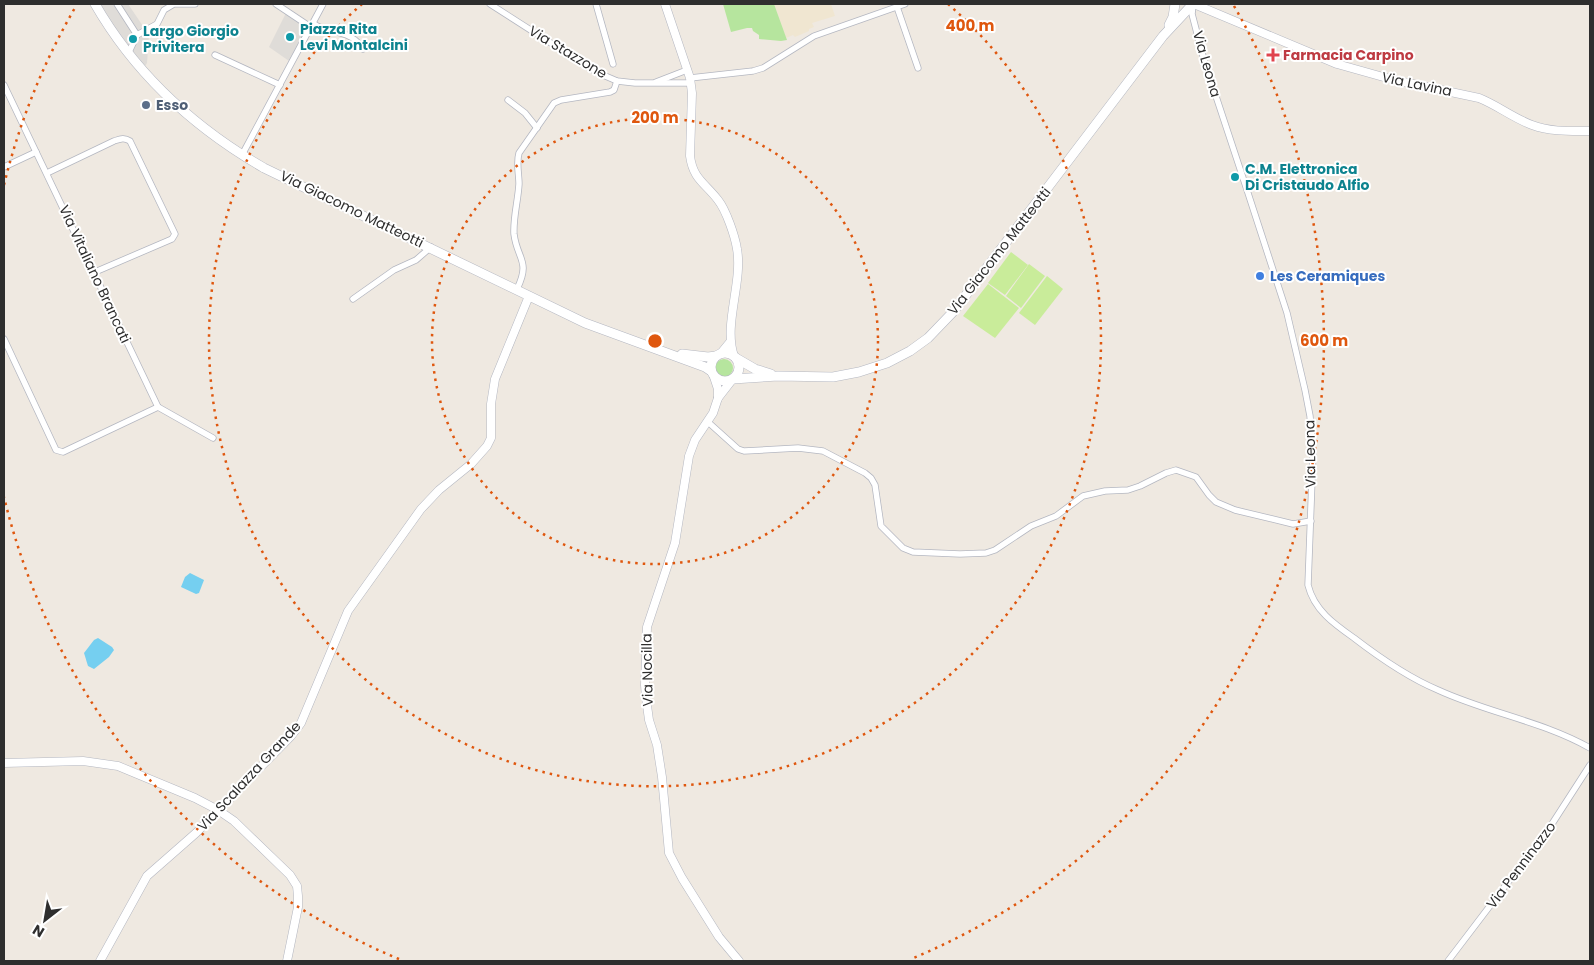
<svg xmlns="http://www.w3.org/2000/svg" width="1594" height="965" viewBox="0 0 1594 965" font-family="Poppins,sans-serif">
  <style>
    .education { fill: #f0e6d1 }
    .green { fill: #b6e59e }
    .pitch { fill: #c9ec9a }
    .plaza { fill: #dfdcd8 }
    .water { fill: #75cff0 }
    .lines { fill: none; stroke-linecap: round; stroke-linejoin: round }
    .minor-casing { stroke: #b4b7c1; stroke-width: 7 }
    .tertiary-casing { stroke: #b4b7c1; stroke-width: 9 }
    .secondary-casing { stroke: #b4b7c1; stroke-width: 10 }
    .minor { stroke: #fff; stroke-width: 5.5 }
    .tertiary { stroke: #fff; stroke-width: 8 }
    .secondary { stroke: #fff; stroke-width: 9 }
    .ring { fill: none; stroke: #df570e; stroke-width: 2.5; stroke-dasharray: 2.5 5 }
    .culture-dot { fill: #0f9aa8; stroke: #fff; stroke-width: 2 }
    .health-dot { fill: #e0444e; stroke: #fff; stroke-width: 2 }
    .service-dot { fill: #5c6f8a; stroke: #fff; stroke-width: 2 }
    .shop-dot { fill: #3f7fe0; stroke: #fff; stroke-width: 2 }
    .labels { text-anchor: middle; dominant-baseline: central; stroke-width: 4; stroke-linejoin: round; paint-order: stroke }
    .culture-label { font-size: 14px; font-weight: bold; fill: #0d838f; stroke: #fff; text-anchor: start }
    .street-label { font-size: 14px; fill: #2e2e2e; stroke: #fff }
    .health-label { font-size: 14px; font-weight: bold; fill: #be3a42; stroke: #fff; text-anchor: start }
    .service-label { font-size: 14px; font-weight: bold; fill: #4e5e75; stroke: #fff; text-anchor: start }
    .shop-label { font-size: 14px; font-weight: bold; fill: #366cbe; stroke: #fff; text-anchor: start }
    .centre { fill: #df570e; stroke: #fff; stroke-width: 2.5 }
    .ring-label { font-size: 15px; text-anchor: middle; font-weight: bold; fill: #df570e; stroke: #fff; stroke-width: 4; stroke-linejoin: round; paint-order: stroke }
  </style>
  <rect width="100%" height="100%" fill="#efe9e1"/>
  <polygon class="education" points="774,4 831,4 835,16 812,23 814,27 809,29 809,31 795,37 793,35 786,38"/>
  <g class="green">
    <polygon points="723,4 774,4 787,40 781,41 759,39 759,35 753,31 752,28 747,28 731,32"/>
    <circle cx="724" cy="368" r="9"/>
  </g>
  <g class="pitch">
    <polygon points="1011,252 1028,265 1005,295 988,283"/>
    <polygon points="1029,264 1045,276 1021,308 1006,296"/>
    <polygon points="1047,276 1063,289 1035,325 1019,313"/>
    <polygon points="988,284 1019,308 995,338 963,316"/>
  </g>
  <g class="plaza">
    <polygon points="95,4 128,4 149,35 147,63 142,71"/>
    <polygon points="287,11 312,28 292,63 269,47"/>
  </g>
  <g class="water">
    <polygon points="190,573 204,580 199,593 196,594 181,587 185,577"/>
    <polygon points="98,638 112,647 114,650 109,657 94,669 88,666 84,653 94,640"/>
  </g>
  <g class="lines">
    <defs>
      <g id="minor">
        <polyline points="117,4 137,35 128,54"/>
        <polyline points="276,4 312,28"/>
        <polyline points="490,4 596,72 617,81 635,83 691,83"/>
        <polyline points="596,4 613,64"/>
        <path d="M1193 5 1192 14 1204 60 1248 193 1287 313 1305 390 1310 416 1313 453 1308 585C1314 610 1334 624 1354 638 1380 658 1407 677 1438 690 1488 713 1542 721 1590 748"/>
        <polyline points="897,7 918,68"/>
        <path d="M314 24C326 33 344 30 355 40 358 42 360 46 363 49"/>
        <polyline points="137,35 157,24 164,10 174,4 195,4"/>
        <polyline points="215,55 280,85"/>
        <polyline points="690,78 753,71 763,68 814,36 905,4"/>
        <polyline points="656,82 687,70"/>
        <polyline points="4,85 158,407 213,438"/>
        <polyline points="508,100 525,113 537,128"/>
        <polyline points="242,155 323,4"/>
        <polyline points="4,167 36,152"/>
        <path d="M47 173 114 141C120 139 124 137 130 141L175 234 172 239 95 272"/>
        <path d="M517 289C531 261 517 259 514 234 513 218 518 201 519 184 519 174 516 163 519 153L554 103 561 100 610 92 614 90 617 81"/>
        <polyline points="353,299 394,270 416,260 431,247"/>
        <polyline points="4,339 56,450 63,452 158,407"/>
        <polyline points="708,422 738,449 744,451 798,448 823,451 865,473 871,478 875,485 881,526 903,548 913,552 960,554 986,553 995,550 1031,526 1056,516 1083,496 1105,491 1128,490 1140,486 1166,473 1176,470 1196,477 1209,495 1216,502 1235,510 1293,524 1311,521"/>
        <polyline points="1448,961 1550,827 1590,765"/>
      </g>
      <g id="tertiary">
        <path d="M665 4 690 78 692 93 690 156C693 179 705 183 718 200 726 210 735 236 737 249 743 282 723 325 734 356"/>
        <path d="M1194 4 1337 64 1394 80 1479 98C1497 105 1513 118 1532 125 1550 132 1571 131 1590 131"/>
        <polyline points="721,353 730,342"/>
        <polyline points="714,377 718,389 718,398"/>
        <polyline points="732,380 718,398 713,413 695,440 689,456 675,543 647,627 645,685 646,698 649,720 657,745 662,777 669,853 682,878 719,937 739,961"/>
        <polyline points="4,763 83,761 118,766 195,798 218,810 234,821 290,875 297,886 298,896 298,907 287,961"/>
        <polyline points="100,961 147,876 196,833 291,736 301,723 348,611 421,509 439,490 471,464 487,446 491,438 491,404 495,379 529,296"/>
      </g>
      <g id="secondary">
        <path d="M95 4C136 75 193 127 264 168L585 323 705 367 711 371"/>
        <polyline points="1169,25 1173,17 1175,4"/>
        <circle cx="725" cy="367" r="14"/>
        <polyline points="682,354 708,357 716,356"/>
        <polyline points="736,358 755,369 771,374"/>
        <polyline points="733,379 778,376 833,377 859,372 887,363 910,351 928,338 953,312 1163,36 1191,6"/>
      </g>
    </defs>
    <use href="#minor" class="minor-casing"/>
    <use href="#tertiary" class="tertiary-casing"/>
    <use href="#secondary" class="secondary-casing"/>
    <use href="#minor" class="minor"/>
    <use href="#tertiary" class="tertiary"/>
    <use href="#secondary" class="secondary"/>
  </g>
  <g class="ring">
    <circle cx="655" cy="341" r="223"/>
    <path d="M948 4A446 446 0 1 1 362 4"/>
    <path d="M399 959A669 669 0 0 1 4 497M4 185A669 669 0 0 1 76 6M1234 6A669 669 0 0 1 911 959"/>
  </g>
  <g class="culture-dot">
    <circle cx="290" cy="37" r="5"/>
    <circle cx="133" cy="39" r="5"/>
    <circle cx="1235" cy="177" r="5"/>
  </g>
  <path class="health-dot" d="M1270.5 47.5h5v5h5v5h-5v5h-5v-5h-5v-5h5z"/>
  <circle class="service-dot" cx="146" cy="105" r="5"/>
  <circle class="shop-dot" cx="1260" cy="276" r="5"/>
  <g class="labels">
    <g class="culture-label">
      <text x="300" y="29">Piazza Rita<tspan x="300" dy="16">Levi Montalcini</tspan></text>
      <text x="143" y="31">Largo Giorgio<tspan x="143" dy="16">Privitera</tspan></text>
      <text x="1245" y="169">C.M. Elettronica<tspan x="1245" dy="16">Di Cristaudo Alfio</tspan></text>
    </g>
    <g class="street-label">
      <text transform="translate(568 52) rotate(31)">Via Stazzone</text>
      <text transform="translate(1207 64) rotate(74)">Via Leona</text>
      <text transform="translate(1417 84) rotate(12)">Via Lavina</text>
      <text transform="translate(352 209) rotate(26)">Via Giacomo Matteotti</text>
      <text transform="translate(999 251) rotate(-52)">Via Giacomo Matteotti</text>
      <text transform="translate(95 274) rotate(65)">Via Vitaliano Brancati</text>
      <text transform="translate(1310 454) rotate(-91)">Via Leona</text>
      <text transform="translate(647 670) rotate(-91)">Via Nocilla</text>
      <text transform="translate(249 776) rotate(-47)">Via Scalazza Grande</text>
      <text transform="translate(1521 865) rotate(-53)">Via Penninazzo</text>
    </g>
    <g class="health-label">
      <text x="1283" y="55">Farmacia Carpino</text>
    </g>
    <g class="service-label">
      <text x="156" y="105">Esso</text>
    </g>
    <g class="shop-label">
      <text x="1270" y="276">Les Ceramiques</text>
    </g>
  </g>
  <circle cx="655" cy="341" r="8" class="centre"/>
  <g class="ring-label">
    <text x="970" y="31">400 m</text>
    <text x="655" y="123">200 m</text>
    <text x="1324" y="346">600 m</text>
  </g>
  <rect width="1594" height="965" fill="none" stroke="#2e2e2e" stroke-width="10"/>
  <g transform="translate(45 920) rotate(211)" stroke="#ffffff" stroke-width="4" paint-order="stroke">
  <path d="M0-4L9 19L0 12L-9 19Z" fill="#2e2e2e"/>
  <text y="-8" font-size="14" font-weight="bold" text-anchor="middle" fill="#2e2e2e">N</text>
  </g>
</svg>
